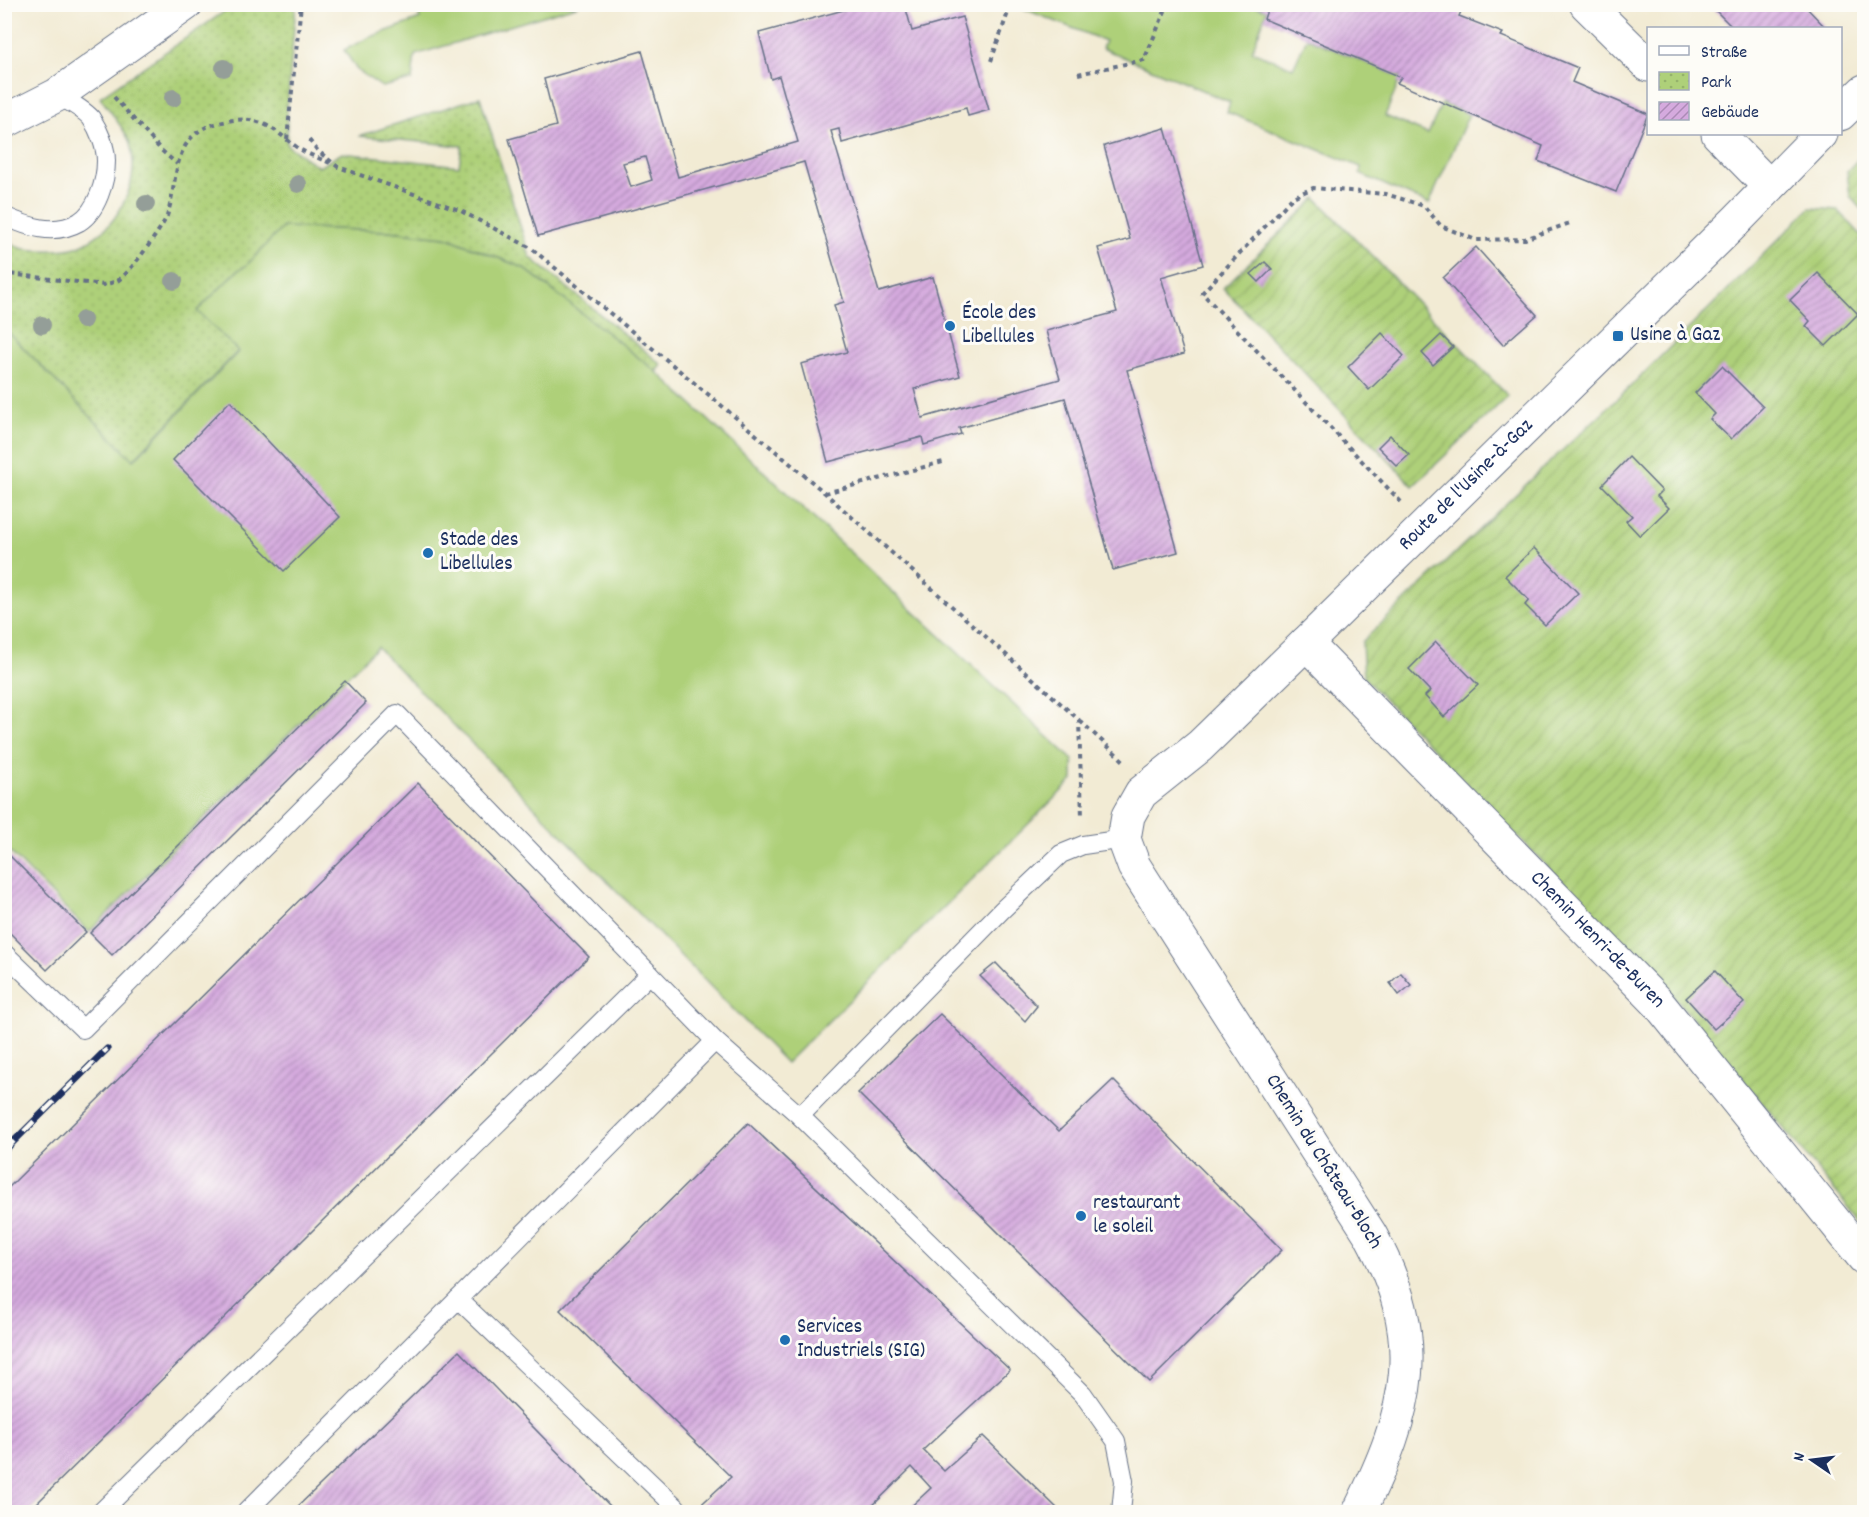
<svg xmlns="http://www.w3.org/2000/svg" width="1869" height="1517" viewBox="0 0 1869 1517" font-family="Dekko,sans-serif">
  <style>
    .grass { fill: #aed079; stroke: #64806c; stroke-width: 1.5 }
    .park { fill: url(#park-dots); stroke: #64806c; stroke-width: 1.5 }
    .garden { fill: url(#garden-furrows); stroke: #64806c; stroke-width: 1.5 }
    .building { fill: url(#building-hatch); fill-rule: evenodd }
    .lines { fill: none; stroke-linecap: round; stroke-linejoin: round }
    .lane-casing { stroke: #667187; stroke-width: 20 }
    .street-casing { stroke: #667187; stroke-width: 35 }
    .secondary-casing { stroke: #667187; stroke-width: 35 }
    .path { stroke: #667187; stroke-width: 4; stroke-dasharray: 4.5 4.5; stroke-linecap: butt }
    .lane { stroke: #fff; stroke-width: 18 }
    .street { stroke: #fff; stroke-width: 33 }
    .secondary { stroke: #fff; stroke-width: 33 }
    .rail-casing { stroke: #1b2f5e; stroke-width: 7 }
    .rail { stroke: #fdfcf7; stroke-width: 4.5; stroke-dasharray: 14; stroke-linecap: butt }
    .tree { fill: #949e98 }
    .poi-dot { fill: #1f6fb2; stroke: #fdfcf7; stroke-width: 2 }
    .labels { text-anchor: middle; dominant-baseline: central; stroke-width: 6; stroke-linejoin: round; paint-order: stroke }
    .poi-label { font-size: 21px; fill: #1b2f5e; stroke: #fdfcf7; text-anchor: start }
    .street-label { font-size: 21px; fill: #1b2f5e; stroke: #fdfcf7 }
  </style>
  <defs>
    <pattern id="park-dots" width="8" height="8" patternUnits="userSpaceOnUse" patternTransform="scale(1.5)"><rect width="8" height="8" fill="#aed079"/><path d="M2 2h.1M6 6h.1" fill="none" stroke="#95b36b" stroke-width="1.8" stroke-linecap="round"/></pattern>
    <pattern id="garden-furrows" width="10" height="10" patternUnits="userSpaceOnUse" patternTransform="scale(1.5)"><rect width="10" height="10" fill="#aed079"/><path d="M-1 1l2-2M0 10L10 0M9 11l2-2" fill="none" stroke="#95b36b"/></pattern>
    <pattern id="building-hatch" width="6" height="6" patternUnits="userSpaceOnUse" patternTransform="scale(1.5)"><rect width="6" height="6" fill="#d5aade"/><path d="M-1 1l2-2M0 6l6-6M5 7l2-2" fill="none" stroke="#ac8bb7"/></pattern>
  </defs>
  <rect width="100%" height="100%" fill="#fdfcf7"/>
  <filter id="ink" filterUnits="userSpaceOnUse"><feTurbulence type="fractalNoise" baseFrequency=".0167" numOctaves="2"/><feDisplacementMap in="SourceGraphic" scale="12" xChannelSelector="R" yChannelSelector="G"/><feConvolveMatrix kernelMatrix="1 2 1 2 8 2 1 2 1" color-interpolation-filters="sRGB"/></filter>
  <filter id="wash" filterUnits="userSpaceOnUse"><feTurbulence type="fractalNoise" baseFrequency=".008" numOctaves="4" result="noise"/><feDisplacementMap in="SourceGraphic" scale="24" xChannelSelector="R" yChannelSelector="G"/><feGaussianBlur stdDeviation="1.35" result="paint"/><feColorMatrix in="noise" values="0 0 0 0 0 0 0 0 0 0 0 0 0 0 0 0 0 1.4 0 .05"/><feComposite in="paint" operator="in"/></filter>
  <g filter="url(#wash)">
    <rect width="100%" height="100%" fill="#f2ebd4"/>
    <g class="grass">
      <polygon points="1163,4 1170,7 1172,4 1251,5 1267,10 1252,51 1293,68 1307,38 1401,77 1385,116 1428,134 1442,103 1469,114 1429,204 1360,174 1361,167 1227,112 1230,102 1102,48 1105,41 1014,5"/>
      <polygon points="416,5 416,4 579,5 415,55 412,80 382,87 357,70 344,50 368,38 420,19"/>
      <polygon points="283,227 390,231 446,237 524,268 657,372 1073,760 1073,780 786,1063 377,647 89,932 5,847 5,329 134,460 238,352 196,311"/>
    </g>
    <path class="park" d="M234 5H296L287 109V145L319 167 342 153 459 166 462 146 359 136 480 97 530 257 662 365 657 372 524 268 446 237 390 231 283 227 246 266 238 270 197 311 238 351 133 460 5 329V240C11 243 18 248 25 249 38 251 64 251 76 247 116 232 142 185 130 143 126 131 108 109 100 97Z"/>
    <g class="garden">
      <polygon points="1864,153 1864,211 1850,196 1847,171"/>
      <polygon points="1316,198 1508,396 1413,486 1223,288"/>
      <polygon points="1810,208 1838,210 1864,238 1864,1226 1679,1002 1364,678 1362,642 1536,475 1632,385"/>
    </g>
    <g id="blocks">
      <g class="building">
        <polygon points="1252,4 1457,4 1463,7 1459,16 1503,33 1501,36 1578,68 1572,82 1648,114 1616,192 1538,161 1543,146 1397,83 1401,77 1264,19 1267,10"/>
        <polygon points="1709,4 1803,4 1824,26 1822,28 1733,28"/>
        <path d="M862 5H905L912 31 962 17 989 110 968 116 966 108 842 143 839 129 831 131 879 292 933 277 960 376 914 389 922 418 1060 379 1046 331 1117 312 1098 248 1130 239 1104 146 1165 128 1203 265 1161 277 1184 354 1127 370 1178 552 1113 570 1065 398 959 428 961 434 924 445 922 437 828 462 801 364 847 352 834 305 844 302 804 162 538 236 509 139 556 126 544 79 642 51 678 177 798 142 779 76 771 79 759 33ZM645 157 652 180 631 187 623 163Z"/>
        <polygon points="1476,247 1537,315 1503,345 1443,278"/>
        <polygon points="1265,262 1272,269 1259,282 1251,274"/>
        <polygon points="1818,273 1858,314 1826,346 1806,326 1810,321 1790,300"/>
        <polygon points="1382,333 1404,356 1369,390 1348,367"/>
        <polygon points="1441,335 1453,347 1433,365 1422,353"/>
        <polygon points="1722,366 1763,407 1731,439 1710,419 1715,414 1695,393"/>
        <polygon points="230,401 340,517 284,571 173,460"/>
        <polygon points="1390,435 1409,455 1397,466 1378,447"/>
        <polygon points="1629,457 1662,491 1657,496 1669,508 1640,536 1626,521 1632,516 1602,485"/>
        <polygon points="1534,548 1578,593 1545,625 1525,605 1529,600 1505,576"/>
        <polygon points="1436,642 1478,685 1444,717 1425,696 1430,691 1409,669"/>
        <polygon points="345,681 366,703 112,955 90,933"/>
        <polygon points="418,783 589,957 28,1512 4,1512 4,1192"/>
        <polygon points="4,850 86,932 47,970 4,927"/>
        <polygon points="996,963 1037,1006 1025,1021 980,976"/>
        <polygon points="1715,971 1744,1003 1714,1029 1686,998"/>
        <polygon points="1401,973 1411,985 1399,995 1390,983"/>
        <polygon points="940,1014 1059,1131 1113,1080 1282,1250 1149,1382 858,1093"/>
        <polygon points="748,1123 1010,1370 923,1450 944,1471 983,1436 1061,1512 905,1512 931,1488 912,1467 866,1512 693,1512 731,1477 560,1310"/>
        <polygon points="459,1351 616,1512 292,1512"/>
      </g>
    </g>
  </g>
  <g filter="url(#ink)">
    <use href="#blocks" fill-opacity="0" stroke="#667187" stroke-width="1.5"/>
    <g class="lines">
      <defs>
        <g id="lane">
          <path d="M4 216C28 227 54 236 79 222 97 211 106 181 106 161 106 147 99 130 91 118 82 108 68 101 57 95"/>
          <polyline points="4,953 83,1029 397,714 715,1041 800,1116 1083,1394 1116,1441 1124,1481 1121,1512"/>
          <polyline points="800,1116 1002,910 1061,854 1083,845 1124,839"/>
          <polyline points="458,1299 677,1508"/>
          <polyline points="101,1512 650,974"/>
          <polyline points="246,1512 715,1041"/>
        </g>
        <g id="street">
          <polyline points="1586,4 1648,65"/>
          <polyline points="4,122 57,95 186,4"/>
          <polyline points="1718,134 1769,186"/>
          <path id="s1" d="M1306 643 1658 1003 1864 1258"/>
        </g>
        <g id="secondary">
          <polyline points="1840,114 1864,91"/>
          <path id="s2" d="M1359 1512C1410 1409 1428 1340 1370 1234L1134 866 1124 839 1128 816 1141 793 1200 746 1306 643 1737 220 1821 134"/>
        </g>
      </defs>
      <use href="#lane" class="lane-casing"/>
      <use href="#street" class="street-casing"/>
      <use href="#secondary" class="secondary-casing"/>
      <g class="path">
        <polyline points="991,61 1011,4"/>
        <polyline points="1078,74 1144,60 1168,4"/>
        <polyline points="114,97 161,150 177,164"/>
        <polyline points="287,139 301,4"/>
        <polyline points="309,140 318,151 338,167 459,210 531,248 715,400 825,493 1079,720 1082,817"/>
        <path d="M4 269 9 274 104 285C108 283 113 283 117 281 128 276 162 228 167 216 179 180 170 134 219 123 231 120 243 118 255 121 276 127 284 139 301 150 310 155 321 159 330 163"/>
        <polyline points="825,493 943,462"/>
        <polyline points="1401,502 1202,293 1293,197 1313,188 1386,194 1424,206 1441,226 1476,240 1525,239 1570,223"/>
        <polyline points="1080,721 1125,762"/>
      </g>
      <use href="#lane" class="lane"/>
      <use href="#street" class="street"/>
      <use href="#secondary" class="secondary"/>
      <defs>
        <polyline id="rail" points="4,1151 107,1049"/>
      </defs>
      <use href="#rail" class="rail-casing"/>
      <use href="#rail" class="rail"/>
    </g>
    <g class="tree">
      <circle cx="224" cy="68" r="9"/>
      <circle cx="173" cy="98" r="9"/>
      <circle cx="298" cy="184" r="9"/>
      <circle cx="146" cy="204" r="9"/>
      <circle cx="174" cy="281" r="9"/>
      <circle cx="83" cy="320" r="9"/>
      <circle cx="42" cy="325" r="9"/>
    </g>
  </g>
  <g class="poi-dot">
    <circle cx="950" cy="326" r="6"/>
    <rect x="1612" y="330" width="12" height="12" rx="3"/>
    <circle cx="428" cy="553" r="6"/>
    <circle cx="1081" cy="1216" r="6"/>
    <circle cx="785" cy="1340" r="6"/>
  </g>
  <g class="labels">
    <g class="poi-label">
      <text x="962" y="314">École des<tspan x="962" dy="24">Libellules</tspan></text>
      <text x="1630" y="336">Usine à Gaz</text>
      <text x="440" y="541">Stade des<tspan x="440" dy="24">Libellules</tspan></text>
      <text x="1093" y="1204">restaurant<tspan x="1093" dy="24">le soleil</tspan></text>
      <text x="797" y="1328">Services<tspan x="797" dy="24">Industriels (SIG)</tspan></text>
    </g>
    <g class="street-label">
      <text stroke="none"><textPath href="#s2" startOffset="1257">Route de l'Usine-à-Gaz</textPath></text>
      <text stroke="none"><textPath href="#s1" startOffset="416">Chemin Henri-de-Buren</textPath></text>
      <text transform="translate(1323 1162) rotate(58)">Chemin du Château-Bloch</text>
    </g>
  </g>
  <rect width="1869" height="1517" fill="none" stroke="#fdfcf7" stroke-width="24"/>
  <rect x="1647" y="27" width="195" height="108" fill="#fdfcf7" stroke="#a3aaba" stroke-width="1.5"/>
  <rect x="1659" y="46" width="30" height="9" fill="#ffffff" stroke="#a3aaba" stroke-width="1.5"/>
  <text x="1701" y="57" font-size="18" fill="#1b2f5e">Straße</text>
  <rect x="1659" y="72" width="30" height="18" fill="url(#park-dots)" stroke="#a3aaba" stroke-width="1.5"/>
  <text x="1701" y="87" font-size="18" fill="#1b2f5e">Park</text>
  <rect x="1659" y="102" width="30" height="18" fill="url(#building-hatch)" stroke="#a3aaba" stroke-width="1.5"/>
  <text x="1701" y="117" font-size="18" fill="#1b2f5e">Gebäude</text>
  <g transform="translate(1812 1460) rotate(284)" stroke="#fdfcf7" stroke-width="4.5" paint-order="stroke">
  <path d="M0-4.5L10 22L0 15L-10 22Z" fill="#1b2f5e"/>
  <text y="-9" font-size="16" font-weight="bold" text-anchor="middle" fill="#1b2f5e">N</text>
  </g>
</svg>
